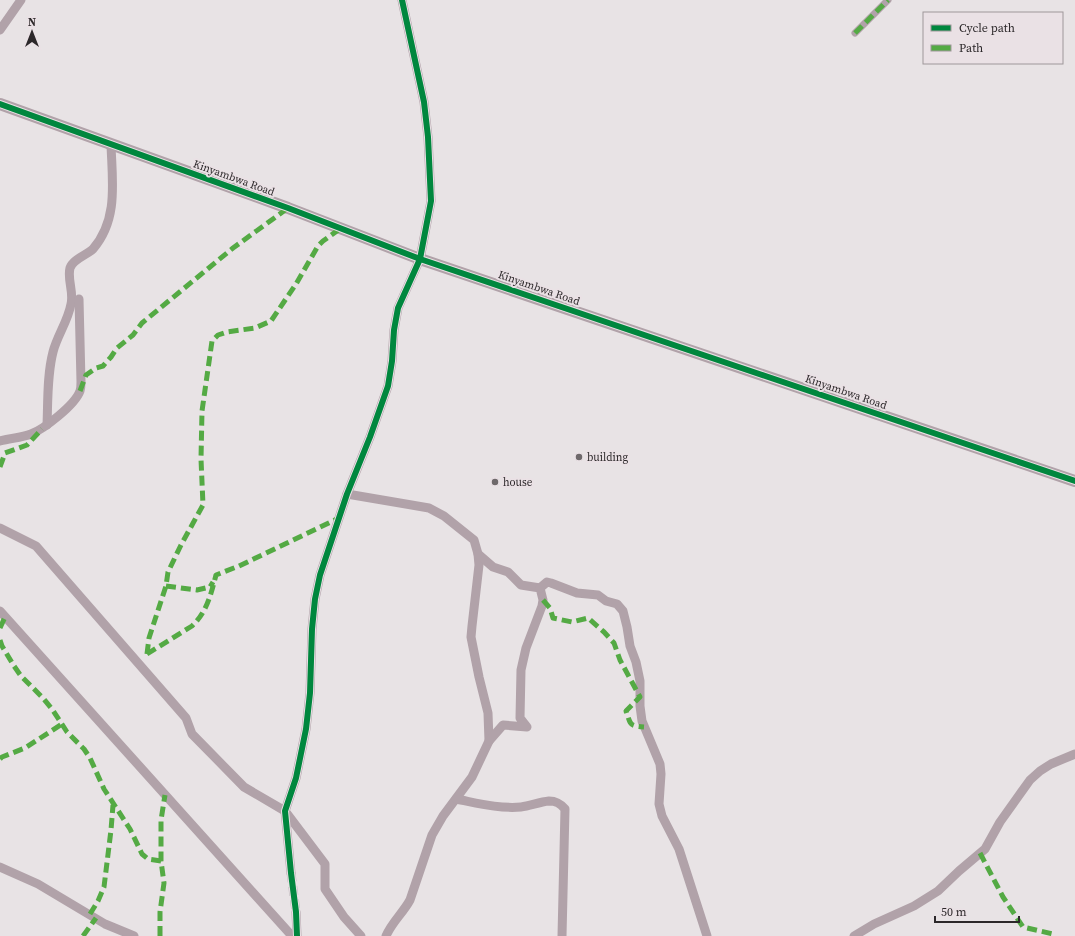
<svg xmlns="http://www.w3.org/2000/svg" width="1075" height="936" viewBox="0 0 1075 936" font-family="'Source Serif 4',serif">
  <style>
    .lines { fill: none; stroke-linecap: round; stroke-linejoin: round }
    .minor-tunnel { stroke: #c2bec0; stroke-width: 9; stroke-dasharray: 9 4.5; stroke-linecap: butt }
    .pedestrian { stroke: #b1a2a9; stroke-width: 7 }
    .minor { stroke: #b1a2a9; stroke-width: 9 }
    .tertiary { stroke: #b1a2a9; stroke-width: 12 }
    .quiet { stroke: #54aa44; stroke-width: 5; stroke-dasharray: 10 5; stroke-linecap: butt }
    .cycleway-casing { stroke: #eae1e5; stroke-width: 8 }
    .cycleway { stroke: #00873e; stroke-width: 6 }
    .poi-dot { fill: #6e696b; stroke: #eae1e5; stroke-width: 1.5 }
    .labels { text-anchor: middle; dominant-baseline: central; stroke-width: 4; stroke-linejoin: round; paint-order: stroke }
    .street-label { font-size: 11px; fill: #2c282a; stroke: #eae1e5 }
    .poi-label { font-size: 11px; fill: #2c282a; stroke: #eae1e5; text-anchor: start }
  </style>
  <rect width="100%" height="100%" fill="#e8e3e5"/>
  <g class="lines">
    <polyline class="minor-tunnel" points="291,873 296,912"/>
    <polyline class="pedestrian" points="855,33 888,0"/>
    <g class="minor">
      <polyline points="0,30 21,0"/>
      <path d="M47 425C48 401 47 375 53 352 57 336 68 321 71 304 74 292 67 279 70 268 73 259 87 255 93 249 119 219 112 180 111 144"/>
      <path d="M0 441C10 438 21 438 31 434 44 429 75 405 80 391 81 388 81 385 81 382L79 299"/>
      <path d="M347 494 429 508 444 516 474 540 478 554 479 565 472 626 471 637 479 677 488 713 489 741 472 777 443 816 432 835 410 900C403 913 392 922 386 936"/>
      <polyline points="0,528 36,546 186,718 192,734 244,787 285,811 325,864 325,889 344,917 361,936"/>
      <polyline points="478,554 493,567 508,572 521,585 540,588 543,600 542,606 526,648 521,670 520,718 527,727 503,725 489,741"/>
      <polyline points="540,588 547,582 551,583 577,593 598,595 606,601 617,604 623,611 627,627 630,646 636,662 640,681 640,706 642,721 660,764 661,774 659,804 662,816 679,849 707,936"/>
      <polyline points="0,611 292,936"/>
      <path d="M456 799C477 803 499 809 521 807 530 806 539 802 549 801 556 801 560 803 565 809L562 936"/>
      <polyline points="0,867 38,884 105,924 134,936"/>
      <polyline points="291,873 285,811 296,778 306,729 310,693 312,629 315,599 320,575 347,494 370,437 388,386 392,361 394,330 398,308 420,259 431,201 428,137 424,102 402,0"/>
      <polyline points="296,912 297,936"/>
      <polyline points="854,936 874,924 914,906 938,891 959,871 985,849 1000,822 1030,780 1040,771 1051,764 1075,754"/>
    </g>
    <polyline class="tertiary" points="0,104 288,208 420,259 1075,481"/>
    <g class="quiet">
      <polyline points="855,33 888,0"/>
      <polyline points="80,391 86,375 96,368 103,366 111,357 117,348 133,335 142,323 233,248 288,208"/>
      <polyline points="0,467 5,453 27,445 42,429"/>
      <polyline points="166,586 189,589 197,590 210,587 213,582"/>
      <path d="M543 600 550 608 553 618 572 622 588 618 604 632 614 643 620 660 640 697 626 711C631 724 628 726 644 727"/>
      <polyline points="0,628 5,617"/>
      <polyline points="0,640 2,646 14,666 21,676 43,698 52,709 67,732 84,749 90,758 104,789 130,829 142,854 148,859 161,861"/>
      <polyline points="147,654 149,638 166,586 168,572 181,545 203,505 201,459 202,411 212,341 218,335 227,332 255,328 271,321 296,284 318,246 323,241 341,228"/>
      <path d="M147 654 192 626C207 612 211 594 216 575L239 566 339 518"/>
      <polyline points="0,759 2,757 25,748 62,724"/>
      <polyline points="980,853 1003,897 1023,927 1053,934 1052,936"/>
      <polyline points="90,914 98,901 104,887 111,830 113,805"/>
      <polyline points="83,936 96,918"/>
      <polyline points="160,936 160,912 164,883 161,861 161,820 165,795"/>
    </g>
    <defs>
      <g id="cycleway">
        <polyline points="0,104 288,208 420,259 1075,481"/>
        <polyline points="297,936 296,912 291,873 285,811 296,778 306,729 310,693 312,629 315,599 320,575 347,494 370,437 388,386 392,361 394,330 398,308 420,259 431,201 428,137 424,102 402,0"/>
      </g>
    </defs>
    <use href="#cycleway" class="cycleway-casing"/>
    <use href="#cycleway" class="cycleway"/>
  </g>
  <g class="poi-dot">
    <circle cx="579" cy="457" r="4"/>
    <circle cx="495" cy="482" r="4"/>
  </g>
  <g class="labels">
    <g class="street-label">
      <text transform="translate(234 178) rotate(20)">Kinyambwa Road</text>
      <text transform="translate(539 288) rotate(19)">Kinyambwa Road</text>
      <text transform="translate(846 392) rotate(19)">Kinyambwa Road</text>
    </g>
    <g class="poi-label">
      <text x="587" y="457">building</text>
      <text x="503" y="482">house</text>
    </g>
  </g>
  <rect x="923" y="12" width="140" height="52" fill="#eae1e5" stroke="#9e979a"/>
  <rect x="931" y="25" width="20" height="6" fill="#00873e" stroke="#9e979a"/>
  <text x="959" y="32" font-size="12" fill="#2c282a">Cycle path</text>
  <rect x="931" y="45" width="20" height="6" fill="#54aa44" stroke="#9e979a"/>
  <text x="959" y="52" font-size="12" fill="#2c282a">Path</text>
  <g transform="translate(32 32)" stroke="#eae1e5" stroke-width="3" paint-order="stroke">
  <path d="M0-3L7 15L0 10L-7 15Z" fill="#2c282a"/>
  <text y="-6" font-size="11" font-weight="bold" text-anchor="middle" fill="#2c282a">N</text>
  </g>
  <path d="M935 916v6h84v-6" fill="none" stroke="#2c282a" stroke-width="2"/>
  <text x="941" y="916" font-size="12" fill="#2c282a" stroke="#eae1e5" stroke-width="3" paint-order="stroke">50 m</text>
</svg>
